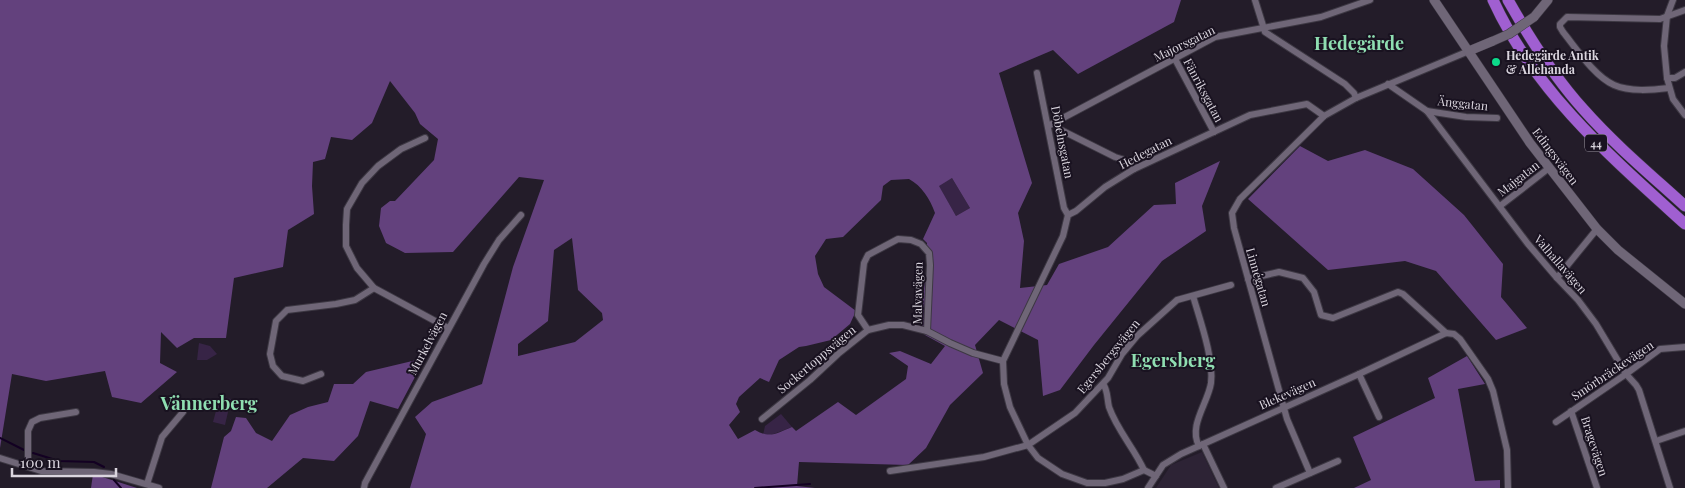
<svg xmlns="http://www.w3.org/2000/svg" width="1685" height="488" viewBox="0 0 1685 488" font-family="'Playfair Display',serif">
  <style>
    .built { fill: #2d2335 }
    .green { fill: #372446 }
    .forest { fill: #63417d; fill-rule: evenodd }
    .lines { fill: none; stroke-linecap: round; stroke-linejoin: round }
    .stream { stroke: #130022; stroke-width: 2 }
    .street-casing { stroke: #3d3843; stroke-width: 8 }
    .secondary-casing { stroke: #3d3843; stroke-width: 10 }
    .highway-casing { stroke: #3d3843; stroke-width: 12 }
    .street { stroke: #6f6677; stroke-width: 6 }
    .secondary { stroke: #6f6677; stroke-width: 9 }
    .highway { stroke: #a05fd1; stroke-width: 11 }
    .secondary-bridge-casing { stroke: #3d3843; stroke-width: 10; stroke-linecap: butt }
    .secondary-bridge { stroke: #6f6677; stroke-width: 9 }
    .poi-dot { fill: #0cd98a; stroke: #191220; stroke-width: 2 }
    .labels { text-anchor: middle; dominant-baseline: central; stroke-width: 4; stroke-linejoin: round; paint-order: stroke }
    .shield { fill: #191220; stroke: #a09aa5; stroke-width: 1 }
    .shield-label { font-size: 11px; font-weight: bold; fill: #dad5de }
    .street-label { font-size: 12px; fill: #dad5de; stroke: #191220 }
    .poi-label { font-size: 12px; font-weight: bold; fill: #dad5de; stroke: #191220; text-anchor: start }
    .district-label { font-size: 18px; font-weight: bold; fill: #8fdeb1; stroke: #191220 }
  </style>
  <rect width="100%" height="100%" fill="#231c29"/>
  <polygon class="built" points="1202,452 1219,488 1156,488 1171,465"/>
  <g class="green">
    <polygon points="952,178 970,208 956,216 938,185"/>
    <polygon points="199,343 210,346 217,354 207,360 197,360"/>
    <polygon points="220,396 231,399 225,425 213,422"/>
    <polygon points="781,414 792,427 771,435 763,435 765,426"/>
  </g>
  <g class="forest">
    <path d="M0 0H1181L1174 22 1078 74 1053 50 999 73 1032 183 1018 213 1024 241 1020 288 1047 285 1059 264 1108 247 1154 205 1176 204 1175 183 1220 161 1202 206 1206 231 1162 261 1094 345 1060 390 1043 396 1038 340 999 320 975 345 983 373 950 405 926 448 908 465 799 462 797 486 815 488H410L426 434 415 417 432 402 482 384 513 267 544 180 519 177 453 252 405 253 386 243 379 226 381 208 390 201H395L434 160 438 139 420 124 415 113 390 81 372 123 352 140 331 137 325 159 313 162 312 186 314 214 288 230 283 267 234 278 226 338H194L177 348 161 332 160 363 177 372 141 403 112 397 105 371 46 381 12 374 0 448ZM952 178 970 208 956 216 939 186ZM909 179C922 186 930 199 935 213L923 239 927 243V268L919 324 925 335 945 346 931 364 900 351 889 353 908 366 906 379 856 415 838 402 796 431 792 427C777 433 770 439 755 430L738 439 729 425 740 412 736 404 739 397 760 378 769 382 779 360 799 347 806 346 831 340 850 324 856 311 824 287 818 274 815 256 826 239 843 237 881 200 883 186 891 180ZM572 238 578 290 602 313 603 320 575 342 518 356V344L548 321 554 250Z"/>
    <polygon points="1300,146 1328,161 1365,150 1413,169 1464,215 1503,264 1501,297 1527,328 1496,340 1436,271 1405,261 1328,270 1248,199"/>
    <polygon points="1467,356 1485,384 1458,389 1475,481 1500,480 1500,488 1354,488 1371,480 1353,437 1435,398 1428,378"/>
    <polygon points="425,358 398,409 370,401 358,436 334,461 303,458 267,488 211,488 224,437 231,431 236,417 246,418 256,433 272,441 290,415 308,407 328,402 334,384 353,384 366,372"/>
    <polygon points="93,474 137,488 91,488"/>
  </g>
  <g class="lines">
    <g class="stream">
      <polyline points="0,438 24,450"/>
      <polyline points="33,453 59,461 94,462 104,467"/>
      <polyline points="114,480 121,488"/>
      <polyline points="755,488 810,484"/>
    </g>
    <defs>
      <g id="street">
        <polyline points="1255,0 1265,32 1345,84 1354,93 1356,98"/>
        <polyline points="1673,0 1667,16 1664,46 1667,78 1673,99 1685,115"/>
        <polyline points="1175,59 1214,132"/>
        <polyline points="1037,73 1064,208 1068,215"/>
        <polyline points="1667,78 1675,78 1685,72"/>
        <polyline points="1388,84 1427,111 1528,244 1557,278 1578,300 1596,324 1626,374 1636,385 1639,390 1670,488"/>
        <path d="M1669 88C1652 90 1630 92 1614 85 1594 76 1576 48 1563 32L1560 27V24L1567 17 1660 19 1685 10"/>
        <polyline points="1427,111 1466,117 1497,118"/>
        <polyline points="1056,122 1059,129 1115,157 1128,161 1134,169"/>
        <polyline points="1048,126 1215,37 1321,17 1370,0"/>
        <polyline points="425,138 401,149 378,166 362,183 347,209 346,225 346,246 357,268 374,288 448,328"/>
        <polyline points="1500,206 1549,168"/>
        <polyline points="1557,278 1597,229"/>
        <polyline points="1248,279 1279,272 1303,278 1314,292 1321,315 1333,318 1398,292 1403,294 1446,333"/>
        <path d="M1193 296C1200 320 1214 359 1211 383 1208 403 1188 426 1199 446"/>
        <polyline points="868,330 858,315 864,263 868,255 898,239 911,240 921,244 929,253 930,265 927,331"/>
        <polyline points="1446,333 1454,334 1460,339 1488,379 1493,391 1507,450 1508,488"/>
        <polyline points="321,374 303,381 282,376 273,366 270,354 276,321 287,310 336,304 355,300 374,288"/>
        <polyline points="1359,374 1379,417"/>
        <path d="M1103 384C1108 390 1107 399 1109 407 1117 430 1134 448 1144 470"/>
        <polyline points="1571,411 1597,488"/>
        <polyline points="762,419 810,380 838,354 868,330 889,325 903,325 927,331 950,343 973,353 1003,361"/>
        <polyline points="1556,422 1626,374 1660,349 1685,347"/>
        <polyline points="1656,441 1685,431"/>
        <polyline points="1203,444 1224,488"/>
        <polyline points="0,458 41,471 94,472 111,474 159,488"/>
        <polyline points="28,466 28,431 32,422 40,418 76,412"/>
        <polyline points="890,471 984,457 1028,445 1075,413 1108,378 1122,354 1137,336 1177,300 1231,285"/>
        <polyline points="1310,473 1287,419 1234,228 1232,213 1240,199 1324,116 1356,98 1469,51"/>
        <polyline points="1156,476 1144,470 1123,479 1105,483 1087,483 1062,474 1038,458 1028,445 1010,407 1004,384 1003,361 1063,236 1068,215 1076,211 1105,187 1134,169 1250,115 1307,104 1324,116"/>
        <polyline points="147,484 162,437 183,412"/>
        <polyline points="364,488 365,483 484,264 499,240 521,215"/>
        <polyline points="1148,488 1163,465 1181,454 1359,374 1446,333"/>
        <polyline points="1276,488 1338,461"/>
      </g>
      <g id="secondary">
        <polyline points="1434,0 1530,143 1597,229 1618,250 1685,304"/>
        <polyline points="1534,17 1548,0"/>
        <polyline points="1469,51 1493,41"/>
      </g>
      <g id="highway">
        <path d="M1493 0C1535 92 1612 158 1685 224"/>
        <path d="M1508 0C1530 39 1554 77 1584 110 1615 145 1651 175 1685 206"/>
      </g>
    </defs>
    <use href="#street" class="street-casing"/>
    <use href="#secondary" class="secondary-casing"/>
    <use href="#highway" class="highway-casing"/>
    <use href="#street" class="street"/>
    <use href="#secondary" class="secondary"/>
    <use href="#highway" class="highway"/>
    <defs>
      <polyline id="secondary-bridge" points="1493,41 1509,34 1534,17"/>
    </defs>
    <use href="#secondary-bridge" class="secondary-bridge-casing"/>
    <use href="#secondary-bridge" class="secondary-bridge"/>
  </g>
  <circle class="poi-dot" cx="1496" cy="62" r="5"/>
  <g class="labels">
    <rect class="shield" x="1585" y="134.5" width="22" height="17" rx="4"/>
    <g class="shield-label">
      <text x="1596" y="143">44</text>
    </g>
    <g class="street-label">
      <text transform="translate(1184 43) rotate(-26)">Majorsgatan</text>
      <text transform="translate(1204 90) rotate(62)">Fänriksgatan</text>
      <text transform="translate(1463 103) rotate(6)">Änggatan</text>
      <text transform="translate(1063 142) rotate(79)">Döbelnsgatan</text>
      <text transform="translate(1145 152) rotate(-27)">Hedegatan</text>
      <text transform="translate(1556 156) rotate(53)">Edingsvägen</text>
      <text transform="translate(1518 178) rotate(-38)">Majgatan</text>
      <text transform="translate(1561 264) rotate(49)">Valhallavägen</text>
      <text transform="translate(1259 277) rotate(74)">Linnégatan</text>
      <text transform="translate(917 293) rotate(-89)">Malvavägen</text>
      <text transform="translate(427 343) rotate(-62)">Murkelvägen</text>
      <text transform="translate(1108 356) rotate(-51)">Egersbergsvägen</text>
      <text transform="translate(816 359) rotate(-40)">Sockertoppsvägen</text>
      <text transform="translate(1612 370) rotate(-34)">Smörbräckevägen</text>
      <text transform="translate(1287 393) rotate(-24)">Blekevägen</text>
      <text transform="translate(1595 446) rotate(72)">Bragevägen</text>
    </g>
    <g class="poi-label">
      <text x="1506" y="55">Hedegärde Antik<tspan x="1506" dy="14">&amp; Allehanda</tspan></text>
    </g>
    <g class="district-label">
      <text x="1359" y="43">Hedegärde</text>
      <text x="1173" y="360">Egersberg</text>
      <text x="209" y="403">Vännerberg</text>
    </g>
  </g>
  <path d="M12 468v8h104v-8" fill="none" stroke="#dad5de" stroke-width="2.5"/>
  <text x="20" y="468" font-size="15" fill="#dad5de" stroke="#191220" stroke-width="4" paint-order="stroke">100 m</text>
</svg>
